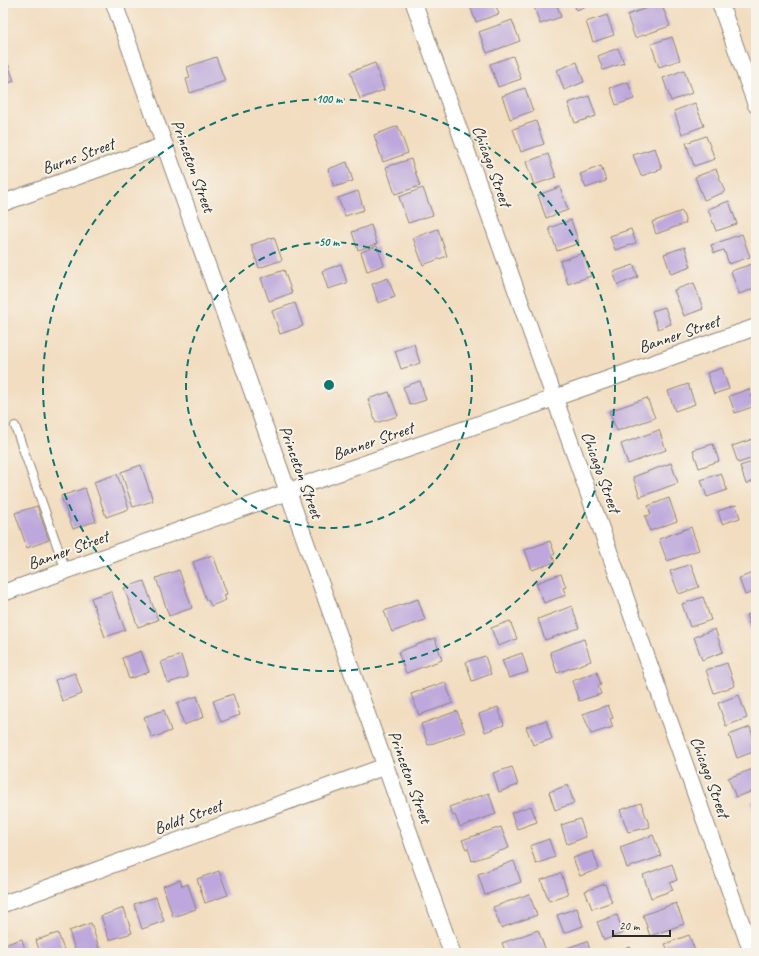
<svg xmlns="http://www.w3.org/2000/svg" width="759" height="956" viewBox="0 0 759 956" font-family="Caveat,sans-serif">
  <style>
    .building { fill: #bda7dc }
    .lines { fill: none; stroke-linecap: round; stroke-linejoin: round }
    .service-casing { stroke: #8e8476; stroke-width: 10 }
    .minor-casing { stroke: #8e8476; stroke-width: 18 }
    .service { stroke: #fff; stroke-width: 8 }
    .minor { stroke: #fff; stroke-width: 16 }
    .ring { fill: none; stroke: #0f766e; stroke-width: 2; stroke-dasharray: 7 5 }
    .labels { text-anchor: middle; dominant-baseline: central; stroke-width: 4; stroke-linejoin: round; paint-order: stroke }
    .street-label { font-size: 17px; fill: #2b2b2b; stroke: #f7f3e8 }
    .centre { fill: #0f766e; stroke: #f7f3e8; stroke-width: 2 }
    .ring-label { font-size: 12px; text-anchor: middle; font-weight: bold; fill: #0f766e; stroke: #f7f3e8; stroke-width: 4; stroke-linejoin: round; paint-order: stroke }
  </style>
  <rect width="100%" height="100%" fill="#f7f3e8"/>
  <filter id="ink" filterUnits="userSpaceOnUse"><feTurbulence type="fractalNoise" baseFrequency=".025" numOctaves="2"/><feDisplacementMap in="SourceGraphic" scale="8" xChannelSelector="R" yChannelSelector="G"/><feConvolveMatrix kernelMatrix="1 2 1 2 8 2 1 2 1" color-interpolation-filters="sRGB"/></filter>
  <filter id="wash" filterUnits="userSpaceOnUse"><feTurbulence type="fractalNoise" baseFrequency=".012" numOctaves="4" result="noise"/><feDisplacementMap in="SourceGraphic" scale="16" xChannelSelector="R" yChannelSelector="G"/><feGaussianBlur stdDeviation="0.9" result="paint"/><feColorMatrix in="noise" values="0 0 0 0 0 0 0 0 0 0 0 0 0 0 0 0 0 1.4 0 .05"/><feComposite in="paint" operator="in"/></filter>
  <g filter="url(#wash)">
    <rect width="100%" height="100%" fill="#f2ddc0"/>
    <g id="blocks">
      <g class="building">
        <polygon points="469,3 495,3 499,14 476,22"/>
        <polygon points="538,3 556,3 561,17 540,24 533,4"/>
        <polygon points="574,3 593,3 594,4 576,10"/>
        <polygon points="661,3 670,26 635,38 627,15"/>
        <polygon points="607,15 614,35 593,42 586,22"/>
        <polygon points="512,20 520,41 487,53 479,32"/>
        <polygon points="672,37 680,60 659,67 651,44"/>
        <polygon points="618,48 624,63 603,70 598,56"/>
        <polygon points="513,56 521,79 498,87 490,64"/>
        <polygon points="216,57 225,81 190,93 186,79 190,78 187,67"/>
        <polygon points="7,61 14,81 3,85 3,63"/>
        <polygon points="577,62 584,82 564,90 557,70"/>
        <polygon points="375,63 384,90 360,99 350,72"/>
        <polygon points="684,70 692,93 671,101 663,78"/>
        <polygon points="628,82 634,99 616,105 610,88"/>
        <polygon points="525,88 533,111 510,119 502,96"/>
        <polygon points="589,96 596,116 575,123 568,103"/>
        <polygon points="695,103 704,126 682,134 674,111"/>
        <polygon points="536,121 544,144 521,152 513,129"/>
        <polygon points="398,126 408,153 383,162 374,135"/>
        <polygon points="706,136 715,159 694,166 686,143"/>
        <polygon points="655,148 662,169 641,176 633,155"/>
        <polygon points="548,154 556,177 534,185 526,162"/>
        <polygon points="411,159 420,186 395,194 386,167"/>
        <polygon points="347,162 353,181 334,187 328,169"/>
        <polygon points="601,166 606,181 586,188 580,174"/>
        <polygon points="716,169 725,192 704,200 695,177"/>
        <polygon points="560,187 568,210 546,218 538,195"/>
        <polygon points="423,188 433,215 408,223 399,197"/>
        <polygon points="358,191 364,210 345,216 338,198"/>
        <polygon points="729,201 737,224 716,231 708,209"/>
        <polygon points="682,211 686,223 656,234 652,222"/>
        <polygon points="571,220 579,243 557,251 549,228"/>
        <polygon points="371,225 377,244 358,250 352,232"/>
        <polygon points="438,229 447,256 423,265 413,238"/>
        <polygon points="631,229 636,243 615,250 610,236"/>
        <polygon points="742,234 750,257 729,264 724,250 714,253 711,245"/>
        <polygon points="274,237 282,260 259,268 251,245"/>
        <polygon points="377,246 384,265 367,271 361,252"/>
        <polygon points="685,247 691,267 671,274 664,254"/>
        <polygon points="583,253 591,276 568,284 560,261"/>
        <polygon points="341,264 347,283 328,289 322,271"/>
        <polygon points="752,264 756,275 756,288 739,294 731,271"/>
        <polygon points="634,265 638,277 618,285 613,272"/>
        <polygon points="284,270 292,293 269,301 261,278"/>
        <polygon points="388,278 395,297 378,303 372,284"/>
        <polygon points="694,283 703,309 684,316 674,290"/>
        <polygon points="295,303 303,326 280,334 272,311"/>
        <polygon points="665,307 671,324 658,329 652,311"/>
        <polygon points="414,344 420,363 401,369 395,351"/>
        <polygon points="722,368 729,389 714,394 707,373"/>
        <polygon points="420,381 426,400 410,405 403,387"/>
        <polygon points="688,384 695,404 675,411 668,391"/>
        <polygon points="749,389 755,406 735,413 729,396"/>
        <polygon points="389,392 398,416 376,423 368,399"/>
        <polygon points="647,398 655,418 617,431 609,411"/>
        <polygon points="659,430 666,450 628,464 621,444"/>
        <polygon points="753,439 756,449 756,457 738,463 732,446"/>
        <polygon points="713,444 719,461 699,468 693,450"/>
        <polygon points="756,461 756,480 746,484 740,466"/>
        <polygon points="671,463 678,483 640,497 633,477"/>
        <polygon points="141,465 153,501 133,507 121,472"/>
        <polygon points="721,473 727,490 707,497 701,480"/>
        <polygon points="117,474 129,509 106,517 94,482"/>
        <polygon points="85,488 96,521 73,529 61,496"/>
        <polygon points="669,498 677,521 650,531 645,516 651,515 648,506"/>
        <polygon points="736,505 740,518 722,524 718,511"/>
        <polygon points="37,506 49,540 27,548 15,513"/>
        <polygon points="691,527 699,550 667,561 659,539"/>
        <polygon points="550,541 555,554 552,555 555,562 532,570 525,550"/>
        <polygon points="213,555 227,594 224,595 226,600 211,606 208,600 206,600 193,562"/>
        <polygon points="691,564 699,587 679,594 670,571"/>
        <polygon points="179,570 192,608 169,616 156,578"/>
        <polygon points="756,572 756,591 745,595 739,578"/>
        <polygon points="561,574 566,587 563,588 566,595 544,603 536,583"/>
        <polygon points="144,581 158,620 138,627 124,588"/>
        <polygon points="111,591 125,630 105,637 91,598"/>
        <polygon points="703,597 711,620 690,627 682,604"/>
        <polygon points="418,599 425,620 392,632 384,611"/>
        <polygon points="572,606 579,628 545,640 538,619"/>
        <polygon points="756,612 756,631 752,632 746,615"/>
        <polygon points="510,621 517,639 498,646 491,628"/>
        <polygon points="715,629 723,652 702,660 694,637"/>
        <polygon points="435,638 442,660 406,673 398,652"/>
        <polygon points="584,639 591,661 557,673 550,652"/>
        <polygon points="141,651 149,672 129,679 122,658"/>
        <polygon points="522,653 528,672 509,678 502,660"/>
        <polygon points="181,655 188,677 168,683 161,662"/>
        <polygon points="485,656 491,674 472,681 466,662"/>
        <polygon points="727,663 735,686 714,693 706,670"/>
        <polygon points="597,672 601,685 598,686 601,694 579,701 572,681"/>
        <polygon points="75,673 82,694 62,701 55,680"/>
        <polygon points="445,682 453,703 419,715 411,694"/>
        <polygon points="233,694 240,715 221,722 213,701"/>
        <polygon points="739,695 747,718 726,726 718,703"/>
        <polygon points="197,696 204,717 184,725 177,703"/>
        <polygon points="608,705 613,718 610,719 613,727 591,734 583,714"/>
        <polygon points="498,707 504,725 485,732 479,714"/>
        <polygon points="164,710 171,731 152,738 144,717"/>
        <polygon points="457,711 465,732 428,745 421,724"/>
        <polygon points="546,720 552,739 533,745 526,727"/>
        <polygon points="750,727 756,745 756,751 737,758 729,735"/>
        <polygon points="512,767 518,785 499,792 493,773"/>
        <polygon points="756,768 756,790 736,797 728,778"/>
        <polygon points="568,785 574,803 555,810 549,792"/>
        <polygon points="489,793 496,814 460,827 455,815 453,816 449,807"/>
        <polygon points="756,800 756,816 751,802"/>
        <polygon points="641,803 650,827 628,832 620,810"/>
        <polygon points="531,806 537,822 517,829 511,813"/>
        <polygon points="580,819 586,837 567,844 561,825"/>
        <polygon points="501,827 509,848 472,861 468,848 466,849 462,840"/>
        <polygon points="653,835 661,856 627,868 620,847"/>
        <polygon points="549,839 555,857 536,864 530,846"/>
        <polygon points="593,851 599,869 580,876 573,858"/>
        <polygon points="514,861 521,882 485,895 478,874"/>
        <polygon points="672,864 677,880 670,883 673,890 651,898 643,875"/>
        <polygon points="219,871 228,895 205,903 197,879"/>
        <polygon points="561,873 568,894 549,901 541,880"/>
        <polygon points="180,880 182,886 188,884 196,909 173,917 163,886"/>
        <polygon points="605,884 612,902 592,909 585,891"/>
        <polygon points="529,894 537,915 501,928 493,907"/>
        <polygon points="156,897 164,921 142,929 134,904"/>
        <polygon points="676,903 684,924 650,936 643,915"/>
        <polygon points="124,908 132,933 109,940 101,916"/>
        <polygon points="577,908 583,926 564,933 557,915"/>
        <polygon points="617,915 623,933 604,940 597,922"/>
        <polygon points="91,923 99,948 84,953 76,953 69,931"/>
        <polygon points="538,930 546,951 540,953 506,953 502,943"/>
        <polygon points="58,933 65,953 40,953 36,940"/>
        <polygon points="689,935 696,953 669,953 665,944"/>
        <polygon points="22,939 26,953 3,953 3,945"/>
        <polygon points="587,941 591,953 569,953 567,948"/>
        <polygon points="630,947 632,953 612,953"/>
      </g>
    </g>
  </g>
  <g filter="url(#ink)">
    <use href="#blocks" fill-opacity="0" stroke="#8e8476" stroke-width="1"/>
    <g class="lines">
      <defs>
        <polyline id="service" points="15,426 66,571"/>
        <g id="minor">
          <polyline points="114,3 452,953"/>
          <polyline points="414,3 752,953"/>
          <polyline points="720,3 756,105"/>
          <polyline points="3,203 165,145"/>
          <polyline points="3,593 288,492 309,483 526,408 756,327"/>
          <polyline points="3,904 386,766"/>
        </g>
      </defs>
      <use href="#service" class="service-casing"/>
      <use href="#minor" class="minor-casing"/>
      <use href="#service" class="service"/>
      <use href="#minor" class="minor"/>
    </g>
  </g>
  <g class="ring">
    <circle cx="329" cy="385" r="143"/>
    <circle cx="329" cy="385" r="286"/>
  </g>
  <g class="labels">
    <g class="street-label">
      <text transform="translate(78 156) rotate(-20)">Burns Street</text>
      <text transform="translate(193 166) rotate(70)">Princeton Street</text>
      <text transform="translate(492 166) rotate(70)">Chicago Street</text>
      <text transform="translate(679 334) rotate(-19)">Banner Street</text>
      <text transform="translate(373 441) rotate(-19)">Banner Street</text>
      <text transform="translate(301 472) rotate(70)">Princeton Street</text>
      <text transform="translate(601 472) rotate(70)">Chicago Street</text>
      <text transform="translate(68 550) rotate(-20)">Banner Street</text>
      <text transform="translate(410 777) rotate(70)">Princeton Street</text>
      <text transform="translate(710 777) rotate(70)">Chicago Street</text>
      <text transform="translate(188 817) rotate(-20)">Boldt Street</text>
    </g>
  </g>
  <circle cx="329" cy="385" r="6" class="centre"/>
  <g class="ring-label">
    <text x="329" y="103">100 m</text>
    <text x="329" y="246">50 m</text>
  </g>
  <rect width="759" height="956" fill="none" stroke="#f7f3e8" stroke-width="16"/>
  <path d="M613 930v6h57v-6" fill="none" stroke="#2b2b2b" stroke-width="2"/>
  <text x="619" y="930" font-size="12" fill="#2b2b2b" stroke="#f7f3e8" stroke-width="3" paint-order="stroke">20 m</text>
</svg>
